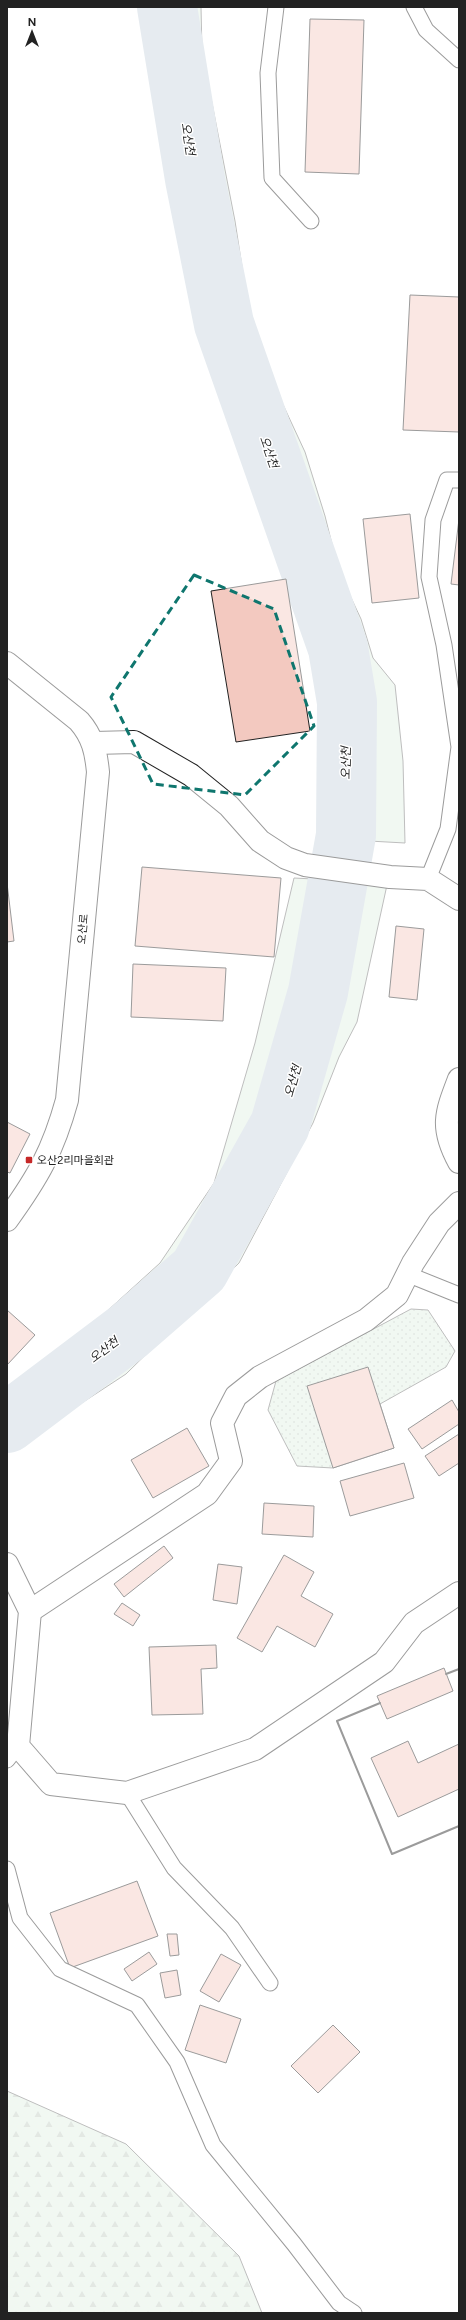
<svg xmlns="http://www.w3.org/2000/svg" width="466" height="2320" viewBox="0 0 466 2320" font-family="Figtree,'Noto Sans KR',sans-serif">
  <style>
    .green { fill: #e0efe3; stroke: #6f6f6f }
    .forest { fill: url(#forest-firs); stroke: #6f6f6f }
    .garden { fill: url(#garden-dots); stroke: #6f6f6f }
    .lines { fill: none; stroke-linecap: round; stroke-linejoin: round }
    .river { stroke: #c7d3dd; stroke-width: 60 }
    .building { fill: #f3c9c0; stroke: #222 }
    .lane-casing { stroke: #222; stroke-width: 17 }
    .street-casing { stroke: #222; stroke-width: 24 }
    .secondary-casing { stroke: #222; stroke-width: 24 }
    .lane { stroke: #fff; stroke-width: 15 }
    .street { stroke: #fff; stroke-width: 22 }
    .secondary { stroke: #fff; stroke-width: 22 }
    .wall { stroke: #222; stroke-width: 2 }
    .marked { fill: none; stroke: #0f766e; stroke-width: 3; stroke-dasharray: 8 5; stroke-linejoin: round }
    .poi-dot { fill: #c62828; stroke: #fff; stroke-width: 1.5 }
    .labels { text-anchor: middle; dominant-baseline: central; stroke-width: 3; stroke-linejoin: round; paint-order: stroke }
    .street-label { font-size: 11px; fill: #222; stroke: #fff }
    .poi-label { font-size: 11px; fill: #222; stroke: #fff; text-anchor: start }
    .water-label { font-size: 12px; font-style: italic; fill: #222; stroke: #fff }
  </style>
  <defs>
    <pattern id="forest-firs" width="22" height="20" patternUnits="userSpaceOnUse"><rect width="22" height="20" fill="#e0efe3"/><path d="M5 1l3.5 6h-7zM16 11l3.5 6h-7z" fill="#c0cdc2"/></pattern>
    <pattern id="garden-dots" width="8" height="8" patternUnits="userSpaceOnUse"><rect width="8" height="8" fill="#e0efe3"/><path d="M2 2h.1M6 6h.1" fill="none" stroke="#c0cdc2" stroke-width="1.8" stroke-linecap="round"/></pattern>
  </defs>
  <rect width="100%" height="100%" fill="#fff"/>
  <g class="green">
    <polygon points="145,7 163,7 162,15 219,323 334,651 342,705 340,838 324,839 332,783 331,711 318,641 304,590 274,514 217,349 189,245"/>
    <polygon points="172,7 201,7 202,52 235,221 249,312 266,368 305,452 325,516 339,572 361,619 373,658 395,685 403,761 405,843 351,840 357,766 354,708 344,646 319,582 230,320"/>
    <polygon points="294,878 333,880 313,992 276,1122 196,1268 7,1412 7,1393 40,1372 160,1263 214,1183 255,1043"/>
    <polygon points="345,879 387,885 357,1022 339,1057 313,1123 239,1263 126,1374 7,1452 7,1429 201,1274 283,1127 324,992"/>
  </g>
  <polygon class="forest" points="7,2091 126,2144 239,2256 262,2313 7,2313"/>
  <polygon class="garden" points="411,1309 428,1310 455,1351 446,1367 380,1404 394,1448 333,1468 297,1466 268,1410 276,1381"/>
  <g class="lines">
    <polyline class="river" points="7,1423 129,1331 199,1270 280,1125 318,992 346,835 347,702 338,648 224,324 195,179 167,7"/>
  </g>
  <g class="building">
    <polygon points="310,19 364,20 359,174 305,172"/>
    <polygon points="410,295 459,297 459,432 403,430"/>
    <polygon points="410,514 419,598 372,603 363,519"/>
    <polygon points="459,519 459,585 451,584"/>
    <polygon points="286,579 310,731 236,742 211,591"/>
    <polygon points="142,867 281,878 274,957 135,946"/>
    <polygon points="7,883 14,941 7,942"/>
    <polygon points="396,926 424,929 417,1000 389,997"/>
    <polygon points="133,964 226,968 223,1021 131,1017"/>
    <polygon points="7,1122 30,1134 10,1173 7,1172"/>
    <polygon points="7,1310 35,1335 7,1365"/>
    <polygon points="368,1367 394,1448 333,1468 307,1386"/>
    <polygon points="452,1400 459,1412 459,1424 422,1449 408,1429"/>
    <polygon points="187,1428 209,1466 153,1498 131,1460"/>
    <polygon points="459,1434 459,1463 439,1476 425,1456"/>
    <polygon points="404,1463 414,1498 350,1516 340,1481"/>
    <polygon points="264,1503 314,1506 313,1537 262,1534"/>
    <polygon points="164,1546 173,1558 124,1597 114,1584"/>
    <polygon points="284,1555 314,1572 301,1596 333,1614 315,1647 277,1626 262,1652 237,1638"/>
    <polygon points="218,1564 242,1567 237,1604 213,1600"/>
    <polygon points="122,1603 140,1615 133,1626 114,1614"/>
    <polygon points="216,1645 217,1668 201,1669 203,1714 152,1715 149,1647"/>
    <polygon points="444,1668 453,1691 387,1719 377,1696"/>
    <polygon points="408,1741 418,1763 459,1744 459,1789 398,1817 371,1758"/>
    <polygon points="137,1881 158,1936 70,1968 50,1913"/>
    <polygon points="167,1934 177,1934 179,1955 170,1956"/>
    <polygon points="149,1952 157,1964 132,1981 124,1969"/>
    <polygon points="221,1954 241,1965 219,2002 200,1991"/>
    <polygon points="177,1970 181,1995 165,1998 160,1973"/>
    <polygon points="200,2005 241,2019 226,2063 185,2050"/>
    <polygon points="333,2025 360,2052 318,2093 291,2066"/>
  </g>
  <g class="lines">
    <defs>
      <g id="lane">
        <polyline points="276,7 268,73 272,178 311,221"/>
        <polyline points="414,7 426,30 459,60"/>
        <polyline points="428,879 448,829 459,747 444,645 429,577 433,520 447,480 459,480"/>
        <polyline points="407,1274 459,1295"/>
        <polyline points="7,1760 18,1746"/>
        <polyline points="127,1793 174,1868 232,1928 270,1983"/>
        <polyline points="7,1869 20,1918 60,1969 137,2005 177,2062 213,2145 294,2244 339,2303 354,2313"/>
      </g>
      <g id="street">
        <polyline points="94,743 134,742 191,775 229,806 260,841 286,858 305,865 390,877 428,879 459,899"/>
        <path d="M459 1079C446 1113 440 1127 459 1162"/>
        <polyline points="7,1564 30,1611 18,1746 51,1784 127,1793 255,1749 384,1662 414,1623 459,1593"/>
        <polyline points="30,1611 207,1494 231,1461 222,1423 236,1396 260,1377 366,1320 397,1295 413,1263 439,1223 459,1203"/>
      </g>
      <path id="secondary" d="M7 663 79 721C93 737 96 752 98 772L67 1100C53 1151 38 1177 7 1220"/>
    </defs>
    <use href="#lane" class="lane-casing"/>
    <use href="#street" class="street-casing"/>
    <use href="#secondary" class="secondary-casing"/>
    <use href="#lane" class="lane"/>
    <use href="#street" class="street"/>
    <use href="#secondary" class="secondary"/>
    <g class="wall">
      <polyline points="446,1674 459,1669"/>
      <polyline points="380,1703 337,1721 392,1854 459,1826"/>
    </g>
  </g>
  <path d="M0 0H466V2320H0ZM194 575 274 609 314 726 245 795 153 784 111 697Z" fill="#fff" fill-opacity=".55" fill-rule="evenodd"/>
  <path class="marked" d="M194 575 274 609 314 726 245 795 153 784 111 697Z"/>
  <rect class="poi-dot" x="25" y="1156" width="8" height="8" rx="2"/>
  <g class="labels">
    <g class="street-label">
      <text transform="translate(83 929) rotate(-85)">오산로</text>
    </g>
    <g class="poi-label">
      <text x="37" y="1160">오산2리마을회관</text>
    </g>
    <g class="water-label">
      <text transform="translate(188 139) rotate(81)">오산천</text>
      <text transform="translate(269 452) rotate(71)">오산천</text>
      <text transform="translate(346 763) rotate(-89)">오산천</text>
      <text transform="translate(293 1081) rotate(-74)">오산천</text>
      <text transform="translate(104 1350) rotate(-37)">오산천</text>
    </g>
  </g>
  <rect width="466" height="2320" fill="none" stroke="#222222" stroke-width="16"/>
  <g transform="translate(32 32)" stroke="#ffffff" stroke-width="3" paint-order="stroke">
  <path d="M0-3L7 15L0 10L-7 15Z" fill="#222222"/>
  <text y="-6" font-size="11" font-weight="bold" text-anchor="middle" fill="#222222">N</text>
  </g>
</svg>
